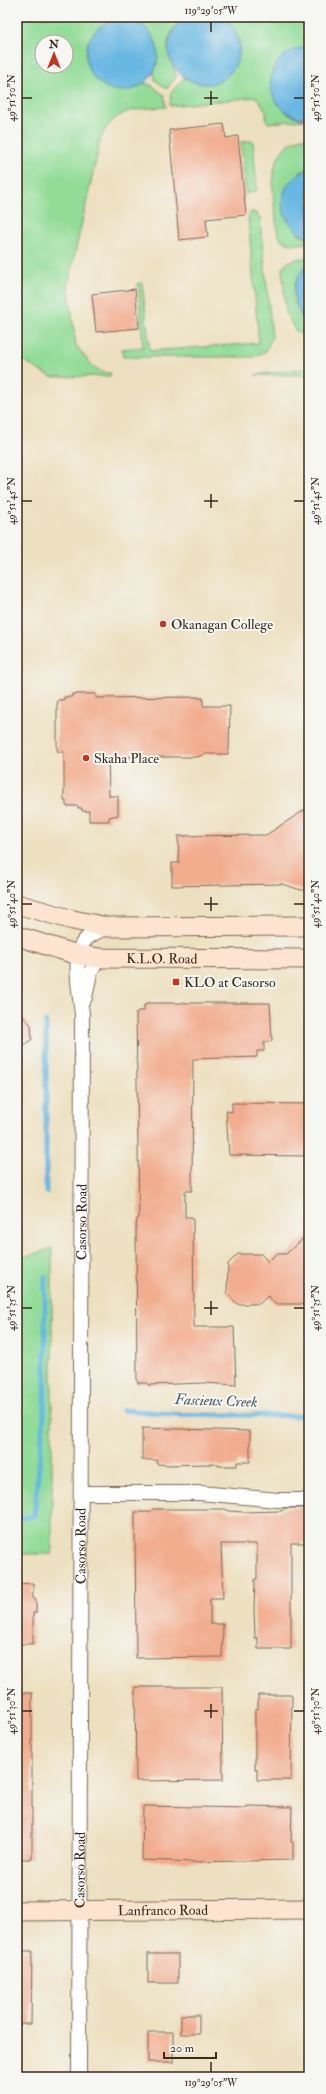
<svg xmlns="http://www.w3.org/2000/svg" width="326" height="2094" viewBox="0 0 326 2094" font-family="'IM FELL Double Pica',serif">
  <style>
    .green { fill: #92dc97; stroke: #66835a; fill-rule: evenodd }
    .water { fill: #68b7e2; stroke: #527080 }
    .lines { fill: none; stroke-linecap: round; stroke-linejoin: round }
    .stream { stroke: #68b7e2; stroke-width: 5 }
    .building { fill: #f2ad8f }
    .street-casing { stroke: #796a57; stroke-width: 16 }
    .secondary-casing { stroke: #796a57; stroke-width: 21 }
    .street { stroke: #fff; stroke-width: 14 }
    .secondary { stroke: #fde4d1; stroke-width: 19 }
    .ticks { fill: none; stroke: #3b2a1e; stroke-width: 1.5 }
    .poi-dot { fill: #c8321e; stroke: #f6f6f2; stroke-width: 1.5 }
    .labels { text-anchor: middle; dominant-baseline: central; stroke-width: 4; stroke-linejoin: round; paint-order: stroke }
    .poi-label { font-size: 14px; fill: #3b2a1e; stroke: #f6f6f2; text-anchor: start }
    .street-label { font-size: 14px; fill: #3b2a1e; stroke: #f6f6f2 }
    .water-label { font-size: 15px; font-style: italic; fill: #4b5b63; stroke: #f6f6f2 }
    .neatline { fill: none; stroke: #3b2a1e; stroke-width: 1.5 }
    .ticks-label { font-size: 10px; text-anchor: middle; fill: #3b2a1e }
  </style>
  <rect width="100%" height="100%" fill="#f6f6f2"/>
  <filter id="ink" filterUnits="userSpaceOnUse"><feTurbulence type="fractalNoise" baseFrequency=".025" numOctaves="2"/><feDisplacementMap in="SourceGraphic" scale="8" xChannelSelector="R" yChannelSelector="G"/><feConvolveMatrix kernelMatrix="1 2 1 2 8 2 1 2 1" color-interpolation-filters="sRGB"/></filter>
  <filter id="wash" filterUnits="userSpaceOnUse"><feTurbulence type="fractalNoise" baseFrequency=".012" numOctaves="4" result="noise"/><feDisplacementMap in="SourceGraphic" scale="16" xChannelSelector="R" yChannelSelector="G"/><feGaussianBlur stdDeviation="0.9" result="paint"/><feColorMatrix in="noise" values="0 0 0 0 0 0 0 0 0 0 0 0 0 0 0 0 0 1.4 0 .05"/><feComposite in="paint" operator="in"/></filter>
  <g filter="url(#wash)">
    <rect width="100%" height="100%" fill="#ede0c0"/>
    <g class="green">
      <path d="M17 17H148L149 19 180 17 182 19C171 29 164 44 170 59 172 66 175 70 176 77L167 89 155 80 154 72 157 61 88 42 86 53 88 66 137 88 144 83 151 85 164 95 166 107C137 109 115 108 101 137L68 284 76 345 92 366 102 372 111 373 110 376 52 377 40 371 17 356ZM42 42H66V66H42Z"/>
      <path d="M221 17H309V47C292 48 282 55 273 70L286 113 304 120 268 123 266 119V111L257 97 170 106 171 92 184 78C229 99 261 45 221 17Z"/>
      <path d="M309 137V169L300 172 298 234 309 239V243C295 244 286 247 278 235 274 202 260 142 309 137Z"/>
      <polygon points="253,141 257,190 246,194 241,142"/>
      <polygon points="251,212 256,213 260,219 272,337 266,351 253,357 123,357 122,349 143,347 138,283 142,283 150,351 259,343 248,219"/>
      <path d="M309 257V264L302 269 300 315 309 323V340L295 330 286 313 282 268C289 259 298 259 309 257Z"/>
      <polygon points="309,368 309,375 255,375"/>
      <polygon points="52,1248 52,1554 17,1554 17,1259"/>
    </g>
    <g class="water">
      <path d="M186 17C194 17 215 15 222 18 239 25 244 51 235 66 207 113 135 58 186 17Z"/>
      <circle cx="122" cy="55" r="36"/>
      <path d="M309 47V119C256 114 260 49 309 47Z"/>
      <path d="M309 169V239C275 223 272 183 309 169Z"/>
      <path d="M309 264V323C290 306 288 281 309 264Z"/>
    </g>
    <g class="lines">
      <g class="stream">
        <polyline points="46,1192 46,1022"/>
        <polyline points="123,1410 173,1414 309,1416"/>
        <polyline points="17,1519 34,1516 45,1405 45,1276"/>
      </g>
    </g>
    <g id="blocks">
      <g class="building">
        <polygon points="224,124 226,138 238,136 246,215 206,219 208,237 179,240 169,130"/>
        <polygon points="135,289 139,328 96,332 92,294"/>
        <polygon points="72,694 96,694 96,698 198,697 198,698 203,698 203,706 230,706 229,750 228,750 228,754 203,754 203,755 197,757 108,757 109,796 118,796 118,815 109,817 109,821 89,821 89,811 82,811 82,808 78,808 78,806 66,806 66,801 64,801 64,752 58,752 57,748 57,705 58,700 64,700 64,697 72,697"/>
        <polygon points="309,807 309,890 301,890 282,884 172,886 172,863 179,863 178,836 266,835"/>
        <polygon points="146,1003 270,1003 272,1040 270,1042 264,1042 264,1051 257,1051 257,1057 193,1059 192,1191 185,1191 185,1217 192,1217 193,1219 194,1327 234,1327 236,1385 204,1383 148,1385 148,1383 138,1383 137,1381 136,1227 137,1219 139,1218 136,1013 138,1011 144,1011 144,1005 146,1005"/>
        <polygon points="17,1010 31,1025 32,1039 17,1051"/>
        <polygon points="232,1103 308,1104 309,1156 229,1155 226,1111 232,1112"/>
        <polygon points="309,1233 309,1304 275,1304 268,1296 259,1304 237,1304 227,1293 228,1264 238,1254 261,1254 268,1262 276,1254 286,1254"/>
        <polygon points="142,1428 250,1431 250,1462 237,1462 237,1466 218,1466 218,1464 209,1464 166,1465 157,1464 157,1460 142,1460"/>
        <polygon points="285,1508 309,1508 309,1543 291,1543 291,1649 258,1649 258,1638 255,1638 254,1608 255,1579 257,1579 257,1544 221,1544 223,1598 210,1598 210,1624 223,1624 222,1657 136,1658 135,1512 150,1512 153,1509 225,1509 229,1511 243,1512 282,1511"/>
        <polygon points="33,1583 33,1599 36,1599 36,1613 33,1613 33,1644 17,1644 17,1584"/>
        <polygon points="135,1687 222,1687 223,1780 136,1781"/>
        <rect x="17" y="1693" width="15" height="166"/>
        <polygon points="258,1695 292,1695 291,1780 257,1780 257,1769 255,1769 255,1709 258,1709"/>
        <polygon points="143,1806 247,1808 247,1806 292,1807 291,1842 293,1842 293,1860 194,1862 142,1860"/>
        <polygon points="17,1951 32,1951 31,2024 17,2024"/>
        <rect x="148" y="1954" width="30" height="29"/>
        <rect x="181" y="2015" width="18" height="19"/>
        <rect x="148" y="2032" width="25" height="30"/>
      </g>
    </g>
  </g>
  <g filter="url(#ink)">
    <use href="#blocks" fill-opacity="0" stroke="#796a57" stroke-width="1"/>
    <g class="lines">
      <defs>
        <g id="street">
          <polyline points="85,998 90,973 99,958"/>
          <polyline points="82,1493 200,1493 278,1500 309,1500"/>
          <path id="s1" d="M79 2077 82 1014C80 997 73 959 82 944 88 935 98 931 107 927"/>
        </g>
        <g id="secondary">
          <polyline points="17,904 73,920 107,927 309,926"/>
          <path id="s2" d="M17 936 78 955 99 958 309 959"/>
          <path id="s3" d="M17 1911 309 1909"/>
        </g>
      </defs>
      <use href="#street" class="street-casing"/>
      <use href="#secondary" class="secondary-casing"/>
      <use href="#street" class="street"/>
      <use href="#secondary" class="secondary"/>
    </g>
  </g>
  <path class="ticks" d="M211 22V32M211 91V105M22 98H32M204 98H218M294 98H304M211 494V508M22 501H32M204 501H218M294 501H304M211 897V911M22 904H32M204 904H218M294 904H304M211 1301V1315M22 1308H32M204 1308H218M294 1308H304M211 1704V1718M22 1711H32M204 1711H218M294 1711H304M211 2062V2072"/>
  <g class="poi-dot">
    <circle cx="163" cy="624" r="4"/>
    <circle cx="86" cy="758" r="4"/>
    <rect x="172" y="978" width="8" height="8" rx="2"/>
  </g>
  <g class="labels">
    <g class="poi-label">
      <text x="171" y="624">Okanagan College</text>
      <text x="94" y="758">Skaha Place</text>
      <text x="184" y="982">KLO at Casorso</text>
    </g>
    <g class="street-label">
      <text stroke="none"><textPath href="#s2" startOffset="148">K.L.O. Road</textPath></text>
      <text stroke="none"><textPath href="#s1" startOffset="855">Casorso Road</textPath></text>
      <text stroke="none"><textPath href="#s1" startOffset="531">Casorso Road</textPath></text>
      <text stroke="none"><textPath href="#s1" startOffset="207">Casorso Road</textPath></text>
      <text stroke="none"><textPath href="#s3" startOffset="146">Lanfranco Road</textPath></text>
    </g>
    <g class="water-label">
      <text transform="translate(216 1401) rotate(2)">Fascieux Creek</text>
    </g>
  </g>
  <rect width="326" height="2094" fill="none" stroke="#f6f6f2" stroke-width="44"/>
  <g transform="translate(54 54)"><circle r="19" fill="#f6f6f2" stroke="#aba49d"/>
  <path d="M0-3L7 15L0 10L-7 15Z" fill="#c8321e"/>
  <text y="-6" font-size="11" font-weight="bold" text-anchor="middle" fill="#3b2a1e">N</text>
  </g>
  <path d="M164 2052v6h52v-6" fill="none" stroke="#3b2a1e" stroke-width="2"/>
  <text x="170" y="2052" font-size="12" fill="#3b2a1e" stroke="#f6f6f2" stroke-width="3" paint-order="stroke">20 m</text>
  <rect x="22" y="22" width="282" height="2050" class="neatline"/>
  <g class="ticks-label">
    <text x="211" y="14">119°29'05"W</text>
    <text transform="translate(11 98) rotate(-90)" y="4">49°51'50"N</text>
    <text transform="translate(315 98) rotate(-90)" y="4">49°51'50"N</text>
    <text transform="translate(11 501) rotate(-90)" y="4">49°51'45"N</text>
    <text transform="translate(315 501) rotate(-90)" y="4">49°51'45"N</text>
    <text transform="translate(11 904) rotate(-90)" y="4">49°51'40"N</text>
    <text transform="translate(315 904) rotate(-90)" y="4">49°51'40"N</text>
    <text transform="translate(11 1308) rotate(-90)" y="4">49°51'35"N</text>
    <text transform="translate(315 1308) rotate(-90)" y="4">49°51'35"N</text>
    <text transform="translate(11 1711) rotate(-90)" y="4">49°51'30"N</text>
    <text transform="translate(315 1711) rotate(-90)" y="4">49°51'30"N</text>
    <text x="211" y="2086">119°29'05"W</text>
  </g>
</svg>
